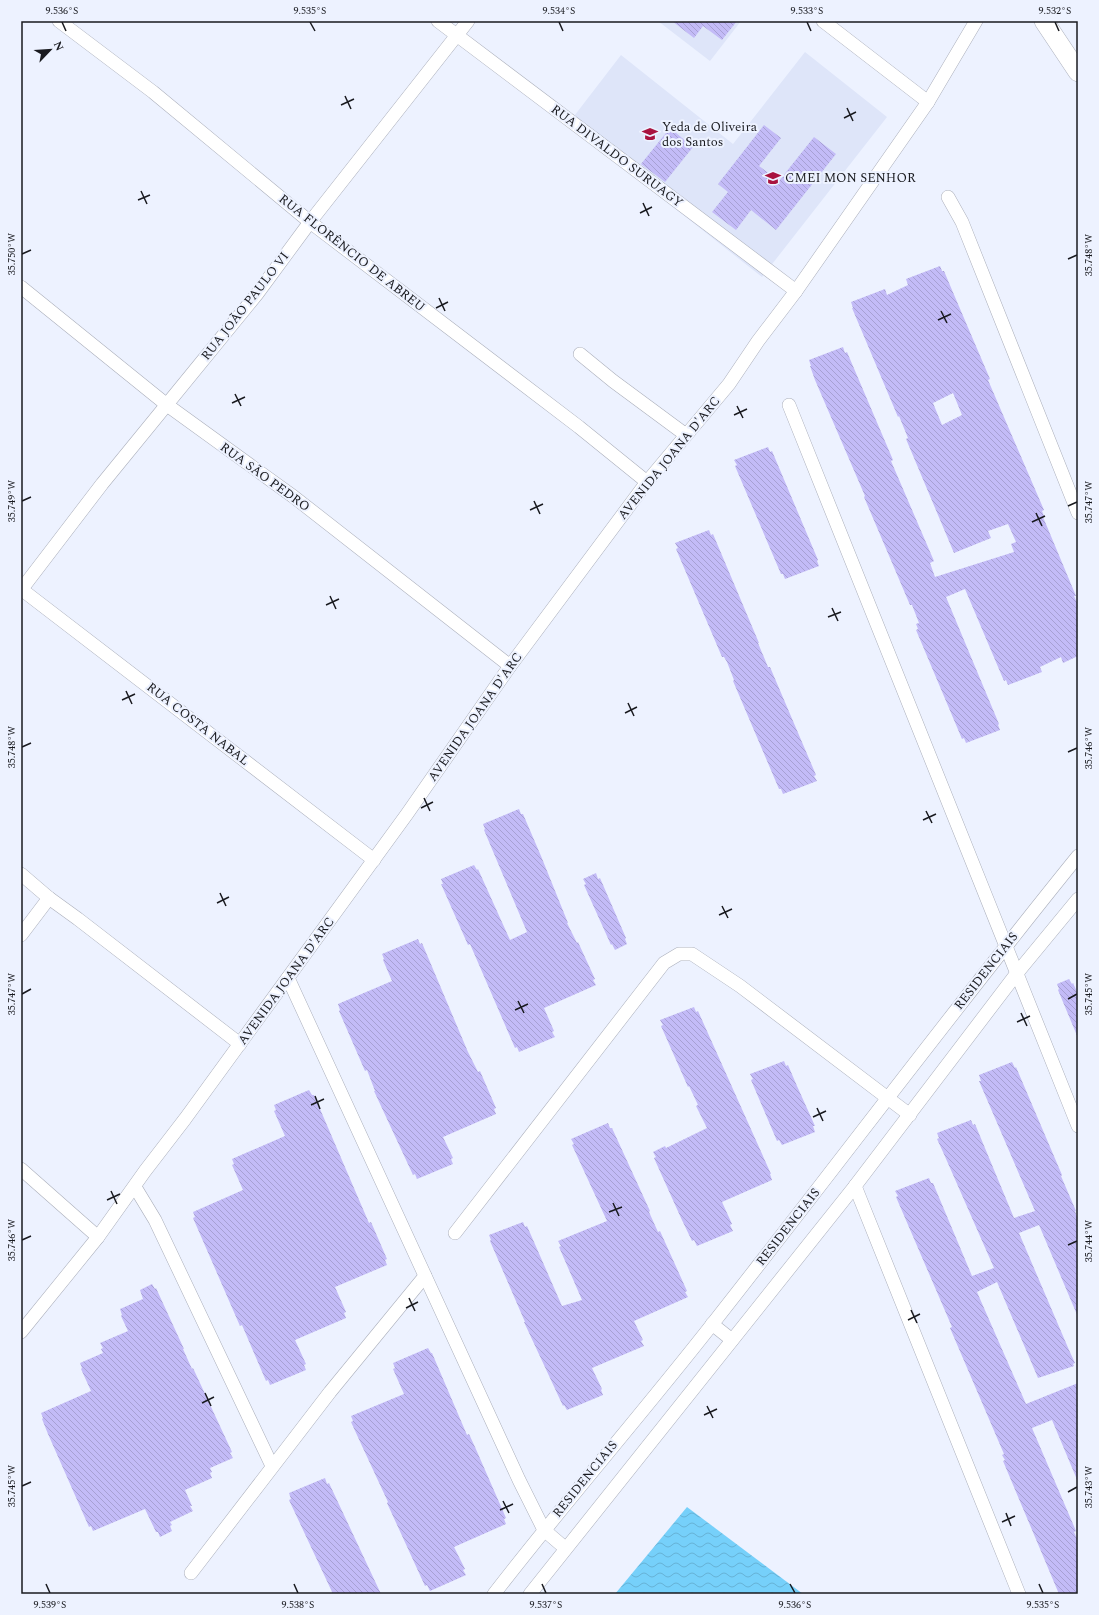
<svg xmlns="http://www.w3.org/2000/svg" width="1099" height="1615" viewBox="0 0 1099 1615" font-family="Spectral,serif">
  <style>
    .built { fill: #dee5f9 }
    .water { fill: url(#water-waves) }
    .building { fill: url(#building-back-hatch); fill-rule: evenodd }
    .lines { fill: none; stroke-linecap: round; stroke-linejoin: round }
    .minor-casing { stroke: #abafbb; stroke-width: 14 }
    .secondary-casing { stroke: #abafbb; stroke-width: 20 }
    .minor { stroke: #fff; stroke-width: 13 }
    .secondary { stroke: #fff; stroke-width: 19 }
    .ticks { fill: none; stroke: #191a1f; stroke-width: 1.5 }
    .labels { text-anchor: middle; dominant-baseline: central; stroke-width: 4; stroke-linejoin: round; paint-order: stroke }
    .poi-label { font-size: 13px; fill: #191a1f; stroke: #edf2ff; text-anchor: start }
    .street-label { font-size: 13px; fill: #191a1f; stroke: #edf2ff }
    .neatline { fill: none; stroke: #191a1f; stroke-width: 1.5 }
    .ticks-label { font-size: 10px; text-anchor: middle; fill: #191a1f }
  </style>
  <defs>
    <pattern id="water-waves" width="16" height="10" patternUnits="userSpaceOnUse"><rect width="16" height="10" fill="#76d0fa"/><path d="M0 5q4-4 8 0t8 0" fill="none" stroke="#66b2d6"/></pattern>
    <pattern id="building-back-hatch" width="6" height="6" patternUnits="userSpaceOnUse"><rect width="6" height="6" fill="#c3bbf7"/><path d="M-1 5l2 2M0 0l6 6M5-1l2 2" fill="none" stroke="#a7a0d3"/></pattern>
  </defs>
  <rect width="100%" height="100%" fill="#edf2ff"/>
  <g class="built">
    <polygon points="658,21 741,21 710,61"/>
    <polygon points="805,52 887,117 762,277 568,124 621,55 733,144"/>
  </g>
  <polygon class="water" points="687,1507 803,1594 615,1594"/>
  <g class="building">
    <polygon points="672,21 737,21 722,40 703,26 694,38"/>
    <polygon points="764,125 781,138 759,166 779,181 814,137 836,154 776,230 751,210 736,230 712,212 728,192 718,184"/>
    <polygon points="670,128 693,147 665,182 641,164"/>
    <path d="M940 266 942 271H944L952 290 990 379 988 380 1044 510 1042 511 1044 516 1043 517 1076 596H1074L1078 605V656L1063 663 1061 657 1040 667 1042 672 1008 685 1006 680 1004 681 965 589 946 597 999 724 998 725 1000 730 966 743 964 738 962 739 916 630 918 629 916 624 919 623 912 605H910L864 497 865 496 815 380 810 366H811L809 360 843 347 845 353 847 352 893 460 891 461 934 561 930 563 935 577 1014 552 1011 544 1016 542 1008 524 988 531 991 538 954 553 906 439 908 438 899 416 898 417 852 308H853L851 302 885 289 887 295 908 285 906 279ZM953 393 962 415 942 425 933 403Z"/>
    <polygon points="768,447 770,452 772,451 818,560 817,561 819,566 785,579 783,574 781,574 735,466 737,465 734,460"/>
    <polygon points="709,530 711,535 713,534 759,643 758,643 768,667 770,667 816,775 814,776 817,781 783,794 781,789 779,789 733,681 734,680 727,662 724,657 722,657 676,549 678,548 675,543"/>
    <polygon points="519,809 521,814 523,814 541,856 568,923 567,923 577,943 578,942 595,979 593,980 596,985 544,1008 554,1031 552,1032 555,1037 519,1052 517,1047 515,1048 470,944 468,945 441,884 443,884 441,879 474,865 477,870 478,869 510,940 527,932 484,830 485,829 483,824"/>
    <polygon points="596,873 598,879 600,878 626,938 625,939 627,944 615,950 612,944 611,945 584,885 586,884 583,879"/>
    <polygon points="418,939 420,944 422,943 468,1052 478,1072 480,1071 496,1108 494,1109 496,1114 443,1137 453,1158 451,1159 453,1164 417,1179 415,1174 413,1175 374,1091 375,1091 367,1070 365,1071 339,1011 340,1010 338,1004 392,981 383,960 384,959 382,954"/>
    <polygon points="1069,979 1072,984 1073,983 1078,994 1078,1038 1058,990 1059,989 1057,984"/>
    <polygon points="694,1007 696,1012 698,1011 771,1174 770,1174 772,1180 722,1202 732,1224 730,1225 733,1231 697,1246 694,1240 692,1241 681,1218 654,1158 656,1157 653,1152 665,1146 666,1148 707,1128 696,1106 698,1105 689,1086 688,1087 661,1026 663,1025 660,1020"/>
    <polygon points="784,1061 786,1066 788,1065 797,1086 815,1126 813,1126 815,1132 782,1145 779,1140 777,1141 751,1080 753,1079 750,1074"/>
    <polygon points="1012,1062 1015,1068 1016,1067 1062,1175 1061,1176 1076,1211 1075,1211 1078,1220 1078,1317 1039,1225 1019,1233 1069,1350 1075,1363 1073,1364 1074,1366 1038,1378 997,1282 977,1292 1026,1404 1078,1383 1078,1482 1052,1420 1032,1428 1076,1531 1074,1532 1078,1541 1078,1594 1059,1594 1003,1461 1005,1460 1002,1455 1004,1454 950,1328 952,1327 896,1197 898,1196 895,1191 929,1178 931,1183 933,1183 972,1276 994,1268 943,1152 937,1139 939,1138 937,1133 971,1120 973,1125 975,1124 1014,1218 1035,1211 979,1081 981,1081 979,1075"/>
    <polygon points="309,1090 312,1095 314,1095 369,1223 371,1222 387,1259 385,1260 387,1265 335,1287 346,1312 344,1313 346,1318 295,1340 306,1364 304,1365 306,1370 270,1385 268,1380 266,1381 242,1325 240,1326 193,1218 195,1217 193,1212 243,1190 232,1165 234,1164 232,1159 285,1136 274,1111 276,1110 274,1105"/>
    <polygon points="608,1123 610,1128 612,1128 650,1211 649,1212 658,1232 660,1231 687,1291 685,1292 688,1297 634,1321 643,1340 641,1341 644,1346 592,1368 602,1389 601,1390 603,1395 567,1410 564,1405 563,1406 524,1322 525,1322 490,1241 491,1240 489,1235 523,1222 525,1227 527,1226 562,1306 582,1300 559,1247 561,1246 558,1241 607,1221 572,1145 574,1144 571,1139"/>
    <polygon points="152,1284 155,1289 156,1288 184,1349 183,1349 192,1369 193,1368 232,1452 230,1453 233,1458 210,1468 212,1472 210,1473 212,1478 185,1490 192,1506 190,1506 193,1511 170,1522 172,1525 170,1526 172,1531 160,1537 158,1532 156,1532 145,1509 93,1531 91,1526 89,1527 48,1434 42,1419 43,1418 41,1413 91,1391 81,1369 82,1368 80,1363 103,1353 101,1349 103,1348 100,1343 128,1331 121,1316 122,1315 120,1309 143,1299 140,1290"/>
    <polygon points="428,1348 431,1353 432,1353 467,1435 469,1434 475,1447 506,1518 504,1519 506,1524 454,1547 465,1569 463,1570 466,1575 430,1591 427,1585 425,1586 387,1503 388,1502 362,1446 351,1422 353,1421 351,1416 404,1394 393,1369 395,1368 393,1363"/>
    <polygon points="325,1478 327,1484 329,1483 381,1594 333,1594 289,1500 291,1499 289,1493"/>
  </g>
  <g class="lines">
    <defs>
      <g id="minor">
        <polyline points="59,21 153,92 310,222 579,427 647,482"/>
        <polyline points="438,21 796,291"/>
        <polyline points="823,21 928,102"/>
        <polyline points="948,197 962,222 1078,513"/>
        <polyline points="21,287 167,405 294,497 510,666"/>
        <polyline points="580,354 613,381 686,435"/>
        <polyline points="789,405 1078,1126"/>
        <polyline points="21,589 374,860"/>
        <polyline points="21,590 102,484 257,294 310,222 468,21"/>
        <polyline points="21,874 49,898 78,919 240,1044"/>
        <polyline points="21,935 49,898"/>
        <polyline points="288,978 519,1480 544,1530 565,1548"/>
        <polyline points="21,1169 98,1237"/>
        <polyline points="855,1186 1019,1594"/>
        <polyline points="135,1187 155,1220 272,1466"/>
        <polyline points="455,1233 664,963 679,954 692,954 740,986 910,1115"/>
        <polyline points="712,1324 732,1340"/>
        <polyline points="21,1332 98,1237 145,1171 185,1119 407,814 510,666 647,482 729,384 758,341 796,291 928,102 976,21"/>
        <polyline points="191,1573 330,1392 425,1276"/>
        <path d="M494 1594C565 1502 642 1414 714 1322 836 1167 954 1009 1078 856"/>
        <polyline points="530,1594 855,1186 1017,973 1078,899"/>
      </g>
      <polyline id="secondary" points="1044,21 1078,72"/>
    </defs>
    <use href="#minor" class="minor-casing"/>
    <use href="#secondary" class="secondary-casing"/>
    <use href="#minor" class="minor"/>
    <use href="#secondary" class="secondary"/>
  </g>
  <path class="ticks" d="M62 22 66 31M310 22 315 31M559 22 563 31M807 22 811 31M1055 22 1059 31M345 96 351 109M341 105 354 99M847 108 853 121M844 118 856 112M141 191 147 204M138 200 150 195M643 203 649 216M640 213 652 207M22 254 31 250M1068 259 1077 255M439 298 445 311M436 308 448 302M941 311 947 323M938 320 951 314M235 394 241 406M232 403 245 397M737 406 743 418M734 415 747 409M22 501 31 497M534 501 540 514M1068 506 1077 502M530 510 543 504M1036 513 1042 526M1032 522 1045 516M330 596 336 609M326 605 339 599M832 608 838 621M828 617 841 612M126 691 132 704M122 700 135 694M628 703 634 716M625 713 637 707M22 747 31 743M1068 752 1077 748M424 798 430 811M421 808 433 802M926 811 932 823M923 820 936 814M220 893 226 906M217 903 229 897M722 906 728 918M719 915 732 909M22 994 31 989M1068 999 1077 994M518 1001 524 1013M515 1010 528 1004M1021 1013 1027 1026M1017 1022 1030 1016M315 1096 320 1109M311 1105 324 1099M817 1108 823 1121M813 1117 826 1111M111 1191 117 1204M107 1200 120 1194M613 1203 619 1216M609 1212 622 1207M22 1240 31 1236M1068 1245 1077 1241M409 1298 415 1311M406 1308 418 1302M911 1310 917 1323M908 1320 920 1314M205 1393 211 1406M202 1403 214 1397M707 1406 713 1418M704 1415 717 1409M22 1486 31 1482M1068 1492 1077 1487M503 1501 509 1513M500 1510 513 1504M1006 1513 1011 1526M1002 1522 1015 1516M46 1584 50 1593M294 1584 298 1593M542 1584 546 1593M790 1584 795 1593M1039 1584 1043 1593"/>
  <defs>
    <symbol id="school-bare" viewBox="-9 -9 18 18"><path d="M0-5L7-2L0 1L-7-2ZM-4 1L0 2.5L4 1V4Q0 6-4 4Z" fill="#a9133f" stroke="#edf2ff" stroke-width="2.5" paint-order="stroke"/></symbol>
  </defs>
  <g fill-rule="evenodd">
    <use href="#school-bare" x="639" y="123" width="22" height="22"/>
    <use href="#school-bare" x="762" y="167" width="22" height="22"/>
  </g>
  <g class="labels">
    <g class="poi-label">
      <text x="662" y="127">Yeda de Oliveira<tspan x="662" dy="15">dos Santos</tspan></text>
      <text x="785" y="178">CMEI MON SENHOR</text>
    </g>
    <g class="street-label">
      <text transform="translate(617 156) rotate(37)">RUA DIVALDO SURUAGY</text>
      <text transform="translate(352 253) rotate(38)">RUA FLORÊNCIO DE ABREU</text>
      <text transform="translate(245 306) rotate(-52)">RUA JOÃO PAULO VI</text>
      <text transform="translate(669 458) rotate(-51)">AVENIDA JOANA D'ARC</text>
      <text transform="translate(265 477) rotate(36)">RUA SÃO PEDRO</text>
      <text transform="translate(475 717) rotate(-55)">AVENIDA JOANA D'ARC</text>
      <text transform="translate(198 724) rotate(38)">RUA COSTA NABAL</text>
      <text transform="translate(986 971) rotate(-52)">RESIDENCIAIS</text>
      <text transform="translate(286 981) rotate(-54)">AVENIDA JOANA D'ARC</text>
      <text transform="translate(788 1227) rotate(-52)">RESIDENCIAIS</text>
      <text transform="translate(585 1479) rotate(-51)">RESIDENCIAIS</text>
    </g>
  </g>
  <rect width="1099" height="1615" fill="none" stroke="#edf2ff" stroke-width="44"/>
  <g transform="translate(50 50) rotate(65)" stroke="#edf2ff" stroke-width="3" paint-order="stroke">
  <path d="M0-3L7 15L0 10L-7 15Z" fill="#191a1f"/>
  <text y="-6" font-size="11" font-weight="bold" text-anchor="middle" fill="#191a1f">N</text>
  </g>
  <rect x="22" y="22" width="1055" height="1571" class="neatline"/>
  <g class="ticks-label">
    <text x="62" y="14">9.536°S</text>
    <text x="310" y="14">9.535°S</text>
    <text x="559" y="14">9.534°S</text>
    <text x="807" y="14">9.533°S</text>
    <text x="1055" y="14">9.532°S</text>
    <text transform="translate(11 254) rotate(-90)" y="4">35.750°W</text>
    <text transform="translate(1088 255) rotate(-90)" y="4">35.748°W</text>
    <text transform="translate(11 501) rotate(-90)" y="4">35.749°W</text>
    <text transform="translate(1088 502) rotate(-90)" y="4">35.747°W</text>
    <text transform="translate(11 747) rotate(-90)" y="4">35.748°W</text>
    <text transform="translate(1088 748) rotate(-90)" y="4">35.746°W</text>
    <text transform="translate(11 994) rotate(-90)" y="4">35.747°W</text>
    <text transform="translate(1088 994) rotate(-90)" y="4">35.745°W</text>
    <text transform="translate(11 1240) rotate(-90)" y="4">35.746°W</text>
    <text transform="translate(1088 1241) rotate(-90)" y="4">35.744°W</text>
    <text transform="translate(11 1486) rotate(-90)" y="4">35.745°W</text>
    <text transform="translate(1088 1487) rotate(-90)" y="4">35.743°W</text>
    <text x="50" y="1608">9.539°S</text>
    <text x="298" y="1608">9.538°S</text>
    <text x="546" y="1608">9.537°S</text>
    <text x="795" y="1608">9.536°S</text>
    <text x="1043" y="1608">9.535°S</text>
  </g>
</svg>
